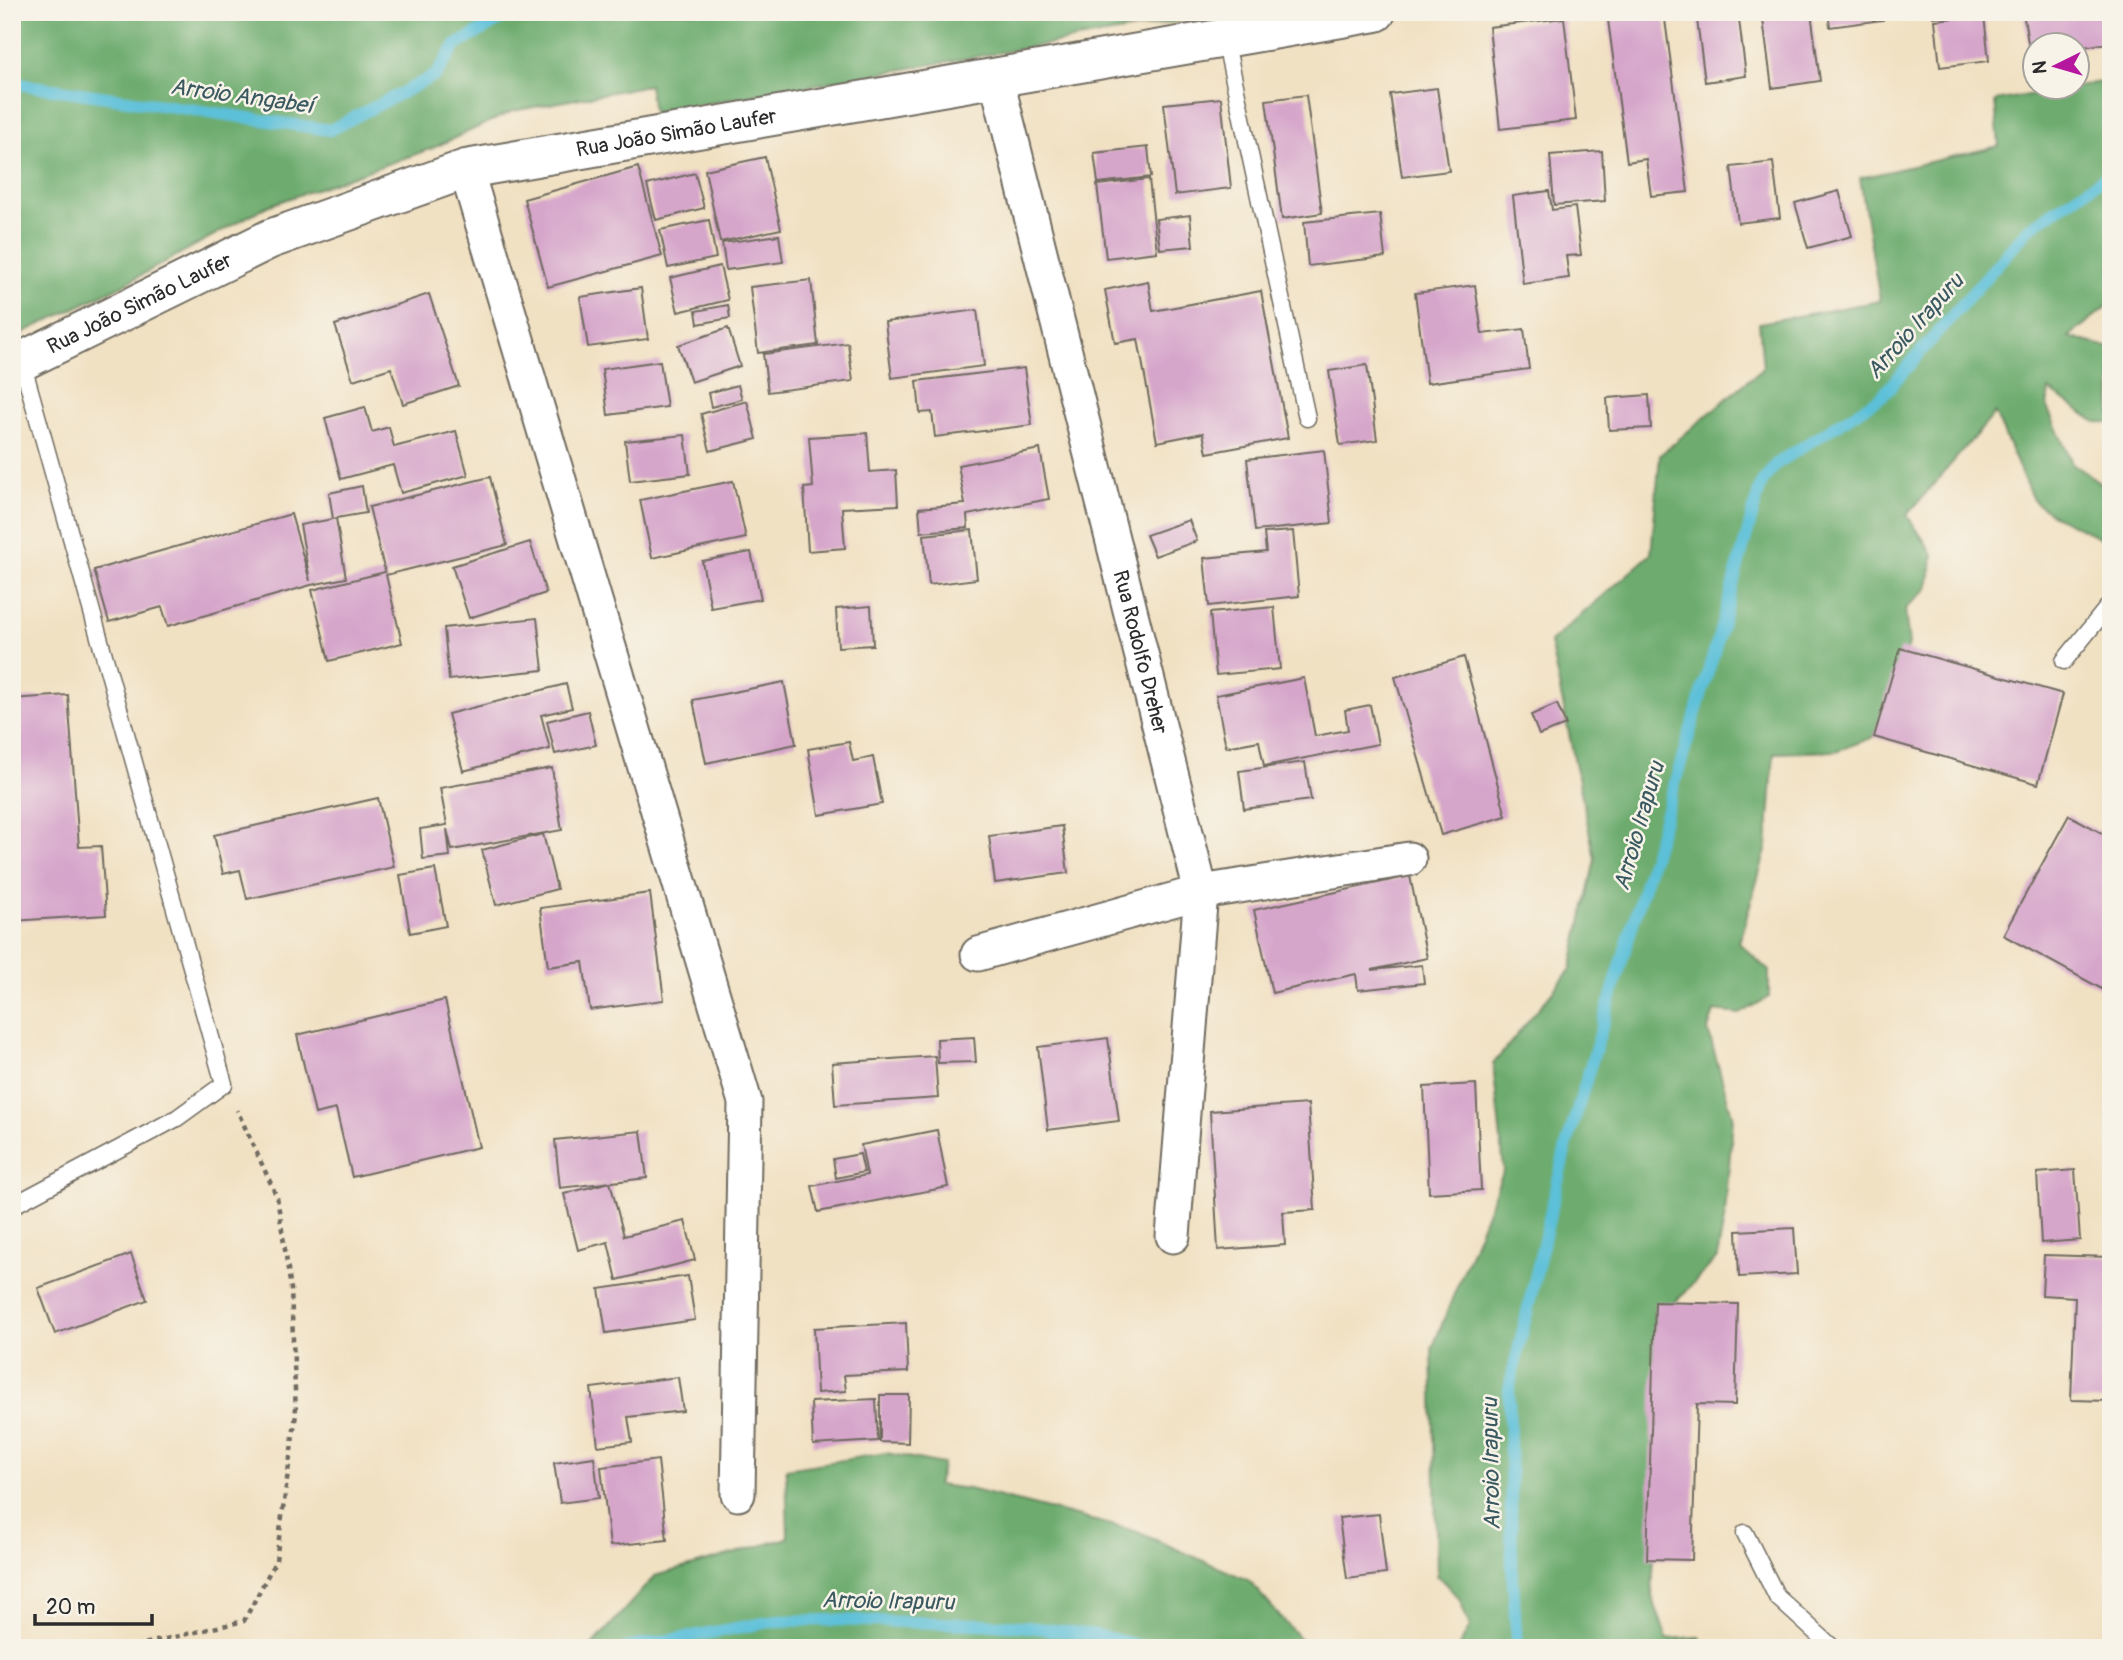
<svg xmlns="http://www.w3.org/2000/svg" width="2123" height="1660" viewBox="0 0 2123 1660" font-family="Pangolin,sans-serif">
  <style>
    .forest { fill: #6dac6e; stroke: #4c6c4c; stroke-width: 2 }
    .lines { fill: none; stroke-linecap: round; stroke-linejoin: round }
    .stream { stroke: #5bc0d9; stroke-width: 12 }
    .building { fill: #d6a5ca }
    .lane-casing { stroke: #706b60; stroke-width: 19 }
    .street-casing { stroke: #706b60; stroke-width: 37 }
    .secondary-casing { stroke: #706b60; stroke-width: 42 }
    .path { stroke: #706b60; stroke-width: 4.5; stroke-dasharray: 5 5; stroke-linecap: butt }
    .lane { stroke: #fff; stroke-width: 16 }
    .street { stroke: #fff; stroke-width: 33 }
    .secondary { stroke: #fff; stroke-width: 38 }
    .labels { text-anchor: middle; dominant-baseline: central; stroke-width: 5; stroke-linejoin: round; paint-order: stroke }
    .street-label { font-size: 21px; fill: #2b2b2b; stroke: #f7f3e8 }
    .water-label { font-size: 23px; font-style: italic; fill: #39585f; stroke: #f7f3e8 }
  </style>
  <rect width="100%" height="100%" fill="#f7f3e8"/>
  <filter id="ink" filterUnits="userSpaceOnUse"><feTurbulence type="fractalNoise" baseFrequency=".0143" numOctaves="2"/><feDisplacementMap in="SourceGraphic" scale="14" xChannelSelector="R" yChannelSelector="G"/><feConvolveMatrix kernelMatrix="1 2 1 2 8 2 1 2 1" color-interpolation-filters="sRGB"/></filter>
  <filter id="wash" filterUnits="userSpaceOnUse"><feTurbulence type="fractalNoise" baseFrequency=".00686" numOctaves="4" result="noise"/><feDisplacementMap in="SourceGraphic" scale="28" xChannelSelector="R" yChannelSelector="G"/><feGaussianBlur stdDeviation="1.57" result="paint"/><feColorMatrix in="noise" values="0 0 0 0 0 0 0 0 0 0 0 0 0 0 0 0 0 1.4 0 .05"/><feComposite in="paint" operator="in"/></filter>
  <g filter="url(#wash)">
    <rect width="100%" height="100%" fill="#f1e1c3"/>
    <g class="forest">
      <polygon points="12,12 1232,12 653,113 649,85 513,111 433,148 267,206 125,284 12,338"/>
      <polygon points="2111,80 2111,303 2069,337 2111,348 2111,423 2096,422 2049,390 2047,407 2072,463 2111,490 2111,543 2051,514 2033,500 1995,413 1907,515 1933,554 1928,588 1905,609 1909,645 1874,737 1836,751 1774,753 1767,847 1739,943 1769,971 1769,997 1740,1014 1714,1011 1708,1030 1733,1118 1725,1214 1717,1258 1665,1313 1652,1596 1667,1639 1700,1637 1706,1648 1458,1648 1470,1627 1459,1598 1437,1575 1432,1349 1504,1170 1493,1064 1571,969 1595,859 1550,642 1651,554 1660,455 1763,368 1759,323 1880,301 1860,178 1999,146 1995,101"/>
      <polygon points="886,1453 943,1464 937,1485 969,1489 1135,1531 1248,1580 1308,1648 590,1648 655,1576 788,1538 786,1469"/>
    </g>
    <g class="lines">
      <g class="stream">
        <polyline points="12,83 330,130 436,75 455,46 513,12"/>
        <polyline points="627,1648 775,1621 834,1620 1010,1625 1096,1635 1149,1648"/>
        <polyline points="1517,1648 1512,1565 1509,1389 1565,1151 1717,642 1761,484 1776,464 1882,396 2029,228 2111,173"/>
      </g>
    </g>
    <g id="blocks">
      <g class="building">
        <polygon points="1664,12 1688,192 1651,196 1646,159 1627,162 1608,20"/>
        <polygon points="1696,12 1738,12 1746,76 1705,82"/>
        <polygon points="1762,12 1811,12 1820,81 1772,88"/>
        <polygon points="1828,12 1882,12 1883,20 1830,27"/>
        <polygon points="1933,12 1959,12 1959,14 1933,17"/>
        <polygon points="2023,12 2104,12 2108,43 2078,48 2035,46 2035,54 2030,55"/>
        <polygon points="1984,15 1989,61 1940,67 1935,20"/>
        <polygon points="1564,18 1576,120 1500,129 1489,27"/>
        <polygon points="1437,88 1449,171 1402,177 1390,94"/>
        <polygon points="1306,95 1322,213 1282,219 1266,100"/>
        <polygon points="1221,98 1231,188 1175,195 1164,104"/>
        <polygon points="1148,147 1151,177 1098,183 1094,153"/>
        <polygon points="1602,151 1605,201 1554,205 1550,155"/>
        <polygon points="765,157 781,229 720,242 705,170"/>
        <polygon points="1773,162 1780,218 1738,223 1731,167"/>
        <polygon points="638,167 662,256 548,287 524,199"/>
        <polygon points="695,173 704,208 656,220 647,185"/>
        <polygon points="1149,179 1157,252 1106,258 1097,185"/>
        <polygon points="1549,191 1552,210 1575,207 1581,255 1566,256 1569,278 1523,284 1513,196"/>
        <polygon points="1839,191 1852,236 1808,248 1795,203"/>
        <polygon points="1380,214 1385,257 1308,266 1304,222"/>
        <polygon points="1190,215 1193,246 1160,249 1156,219"/>
        <polygon points="709,220 716,258 668,268 660,230"/>
        <polygon points="779,235 783,262 726,270 722,243"/>
        <polygon points="720,266 728,300 678,312 670,278"/>
        <polygon points="811,280 818,345 758,353 750,287"/>
        <polygon points="1148,281 1153,311 1261,291 1288,438 1207,453 1203,433 1157,442 1138,339 1115,343 1105,290"/>
        <polygon points="1475,285 1482,334 1524,329 1529,369 1427,383 1415,293"/>
        <polygon points="641,288 648,339 588,347 580,297"/>
        <polygon points="429,294 459,386 403,404 391,368 353,380 335,325"/>
        <polygon points="728,305 730,318 698,324 696,311"/>
        <polygon points="977,310 984,366 892,378 885,322"/>
        <polygon points="728,328 740,366 691,382 678,345"/>
        <polygon points="848,343 853,381 768,392 763,354"/>
        <polygon points="660,361 667,407 608,415 602,369"/>
        <polygon points="1367,365 1377,440 1340,445 1329,371"/>
        <polygon points="1024,368 1032,425 935,437 932,412 920,413 917,381"/>
        <polygon points="738,385 742,399 711,407 708,393"/>
        <polygon points="1649,395 1651,428 1609,430 1607,398"/>
        <polygon points="747,401 757,439 710,451 701,414"/>
        <polygon points="365,407 372,432 389,427 394,447 456,431 468,475 401,493 393,465 341,479 325,418"/>
        <polygon points="867,433 870,472 896,470 898,505 842,508 845,548 808,551 804,488 813,487 809,437"/>
        <polygon points="685,435 690,474 630,481 625,441"/>
        <polygon points="1040,449 1049,499 967,515 968,528 921,532 919,508 965,504 958,465"/>
        <polygon points="1324,450 1332,523 1255,531 1247,459"/>
        <polygon points="490,477 507,545 386,575 402,643 329,661 312,590 385,572 369,507"/>
        <polygon points="733,481 746,538 652,558 640,500"/>
        <polygon points="362,486 366,513 336,518 346,578 311,585 168,626 162,607 109,622 94,570 291,514 310,581 300,525 333,519 329,493"/>
        <polygon points="1189,520 1197,541 1155,556 1146,535"/>
        <polygon points="972,530 977,579 929,585 924,535"/>
        <polygon points="1293,531 1299,596 1209,606 1204,558 1266,552 1264,533"/>
        <polygon points="530,542 546,593 469,618 452,566"/>
        <polygon points="751,552 761,599 711,608 702,561"/>
        <polygon points="871,606 873,645 838,647 836,609"/>
        <polygon points="1274,607 1280,669 1216,675 1210,613"/>
        <polygon points="537,618 543,670 449,680 444,628"/>
        <polygon points="1900,648 2063,694 2038,784 1874,737"/>
        <polygon points="1464,657 1506,816 1441,835 1395,677"/>
        <polygon points="1304,678 1315,736 1348,730 1345,710 1370,705 1378,744 1264,766 1259,741 1226,747 1216,695"/>
        <polygon points="784,682 796,744 706,763 693,700"/>
        <polygon points="566,684 572,708 541,715 550,749 463,771 448,714"/>
        <polygon points="68,695 79,847 101,846 106,915 12,921 12,699"/>
        <polygon points="1557,704 1566,725 1539,735 1531,715"/>
        <polygon points="588,711 596,745 555,754 547,721"/>
        <polygon points="849,742 853,761 873,757 882,804 819,815 808,749"/>
        <polygon points="1305,762 1311,800 1244,809 1239,771"/>
        <polygon points="552,768 562,830 452,850 447,829 450,856 423,859 420,829 447,825 440,788"/>
        <polygon points="378,798 394,867 247,899 240,870 223,874 214,835"/>
        <polygon points="2069,815 2111,838 2111,994 2003,935"/>
        <polygon points="1062,826 1068,873 995,883 989,836"/>
        <polygon points="543,834 557,889 496,905 482,850"/>
        <polygon points="435,869 446,926 410,933 400,875"/>
        <polygon points="1410,876 1427,958 1372,970 1422,965 1424,983 1358,990 1356,974 1272,993 1254,910"/>
        <polygon points="650,893 664,1000 590,1010 583,962 548,967 540,908"/>
        <polygon points="445,1000 479,1147 352,1177 336,1109 315,1114 297,1035"/>
        <polygon points="974,1037 976,1062 938,1063 937,1039"/>
        <polygon points="1108,1038 1119,1121 1048,1130 1038,1047"/>
        <polygon points="935,1056 938,1098 835,1105 832,1063"/>
        <polygon points="1476,1084 1481,1190 1429,1193 1424,1087"/>
        <polygon points="1308,1104 1315,1210 1283,1212 1285,1245 1218,1250 1210,1111"/>
        <polygon points="937,1130 948,1187 818,1212 812,1186 867,1175 861,1145"/>
        <polygon points="641,1131 647,1178 560,1188 555,1140"/>
        <polygon points="860,1154 864,1172 836,1178 833,1159"/>
        <polygon points="2075,1170 2080,1240 2041,1243 2037,1173"/>
        <polygon points="610,1182 624,1236 685,1221 695,1260 617,1280 608,1242 578,1250 564,1194"/>
        <polygon points="1794,1228 1797,1274 1739,1277 1737,1231"/>
        <polygon points="131,1254 147,1300 55,1334 38,1288"/>
        <polygon points="2044,1255 2111,1257 2111,1401 2071,1400 2075,1297 2042,1295"/>
        <polygon points="688,1276 695,1320 606,1333 599,1289"/>
        <polygon points="1655,1302 1738,1304 1735,1405 1697,1404 1692,1560 1647,1559"/>
        <polygon points="906,1323 908,1372 844,1375 846,1391 817,1393 814,1328"/>
        <polygon points="678,1377 683,1411 628,1417 632,1442 598,1446 591,1388"/>
        <polygon points="880,1395 909,1395 908,1443 880,1442"/>
        <polygon points="876,1399 878,1441 813,1445 811,1402"/>
        <polygon points="594,1457 599,1498 560,1503 554,1463"/>
        <polygon points="658,1460 667,1540 610,1546 601,1467"/>
        <polygon points="1379,1514 1386,1574 1347,1579 1339,1518"/>
      </g>
    </g>
  </g>
  <g filter="url(#ink)">
    <use href="#blocks" fill-opacity="0" stroke="#706b60" stroke-width="2"/>
    <g class="lines">
      <defs>
        <g id="lane">
          <polyline points="1225,39 1307,418"/>
          <polyline points="2064,661 2111,603"/>
          <polyline points="12,1206 177,1118 224,1084 22,362"/>
          <polyline points="1745,1533 1777,1597 1833,1648"/>
        </g>
        <g id="street">
          <path id="s1" d="M996 77 1201 892 1173 1236"/>
          <polyline points="466,169 745,1102 738,1494"/>
          <polyline points="978,954 1201,892 1409,859"/>
        </g>
        <g id="secondary">
          <path id="s2" d="M12 366 270 239 466 169 1376 12"/>
        </g>
      </defs>
      <use href="#lane" class="lane-casing"/>
      <use href="#street" class="street-casing"/>
      <use href="#secondary" class="secondary-casing"/>
      <polyline class="path" points="126,1648 244,1621 276,1560 296,1414 291,1289 277,1197 237,1110"/>
      <use href="#lane" class="lane"/>
      <use href="#street" class="street"/>
      <use href="#secondary" class="secondary"/>
    </g>
  </g>
  <g class="labels">
    <g class="street-label">
      <text stroke="none"><textPath href="#s2" startOffset="709">Rua João Simão Laufer</textPath></text>
      <text stroke="none"><textPath href="#s2" startOffset="142">Rua João Simão Laufer</textPath></text>
      <text stroke="none"><textPath href="#s1" startOffset="593">Rua Rodolfo Dreher</textPath></text>
    </g>
    <g class="water-label">
      <text transform="translate(242 96) rotate(8)">Arroio Angabeí</text>
      <text transform="translate(1915 326) rotate(-48)">Arroio Irapuru</text>
      <text transform="translate(1639 826) rotate(-74)">Arroio Irapuru</text>
      <text transform="translate(1491 1464) rotate(-91)">Arroio Irapuru</text>
      <text transform="translate(888 1601) rotate(1)">Arroio Irapuru</text>
    </g>
  </g>
  <rect width="2123" height="1660" fill="none" stroke="#f7f3e8" stroke-width="42"/>
  <g transform="translate(2056 66) rotate(265)"><circle r="33" fill="#f7f3e8" stroke="#a5a39c" stroke-width="2"/>
  <path d="M0-5L12 26L0 18L-12 26Z" fill="#b5179e"/>
  <text y="-10" font-size="19" font-weight="bold" text-anchor="middle" fill="#2b2b2b">N</text>
  </g>
  <path d="M35 1614v10h117v-10" fill="none" stroke="#2b2b2b" stroke-width="3.5"/>
  <text x="46" y="1614" font-size="21" fill="#2b2b2b" stroke="#f7f3e8" stroke-width="5" paint-order="stroke">20 m</text>
</svg>
